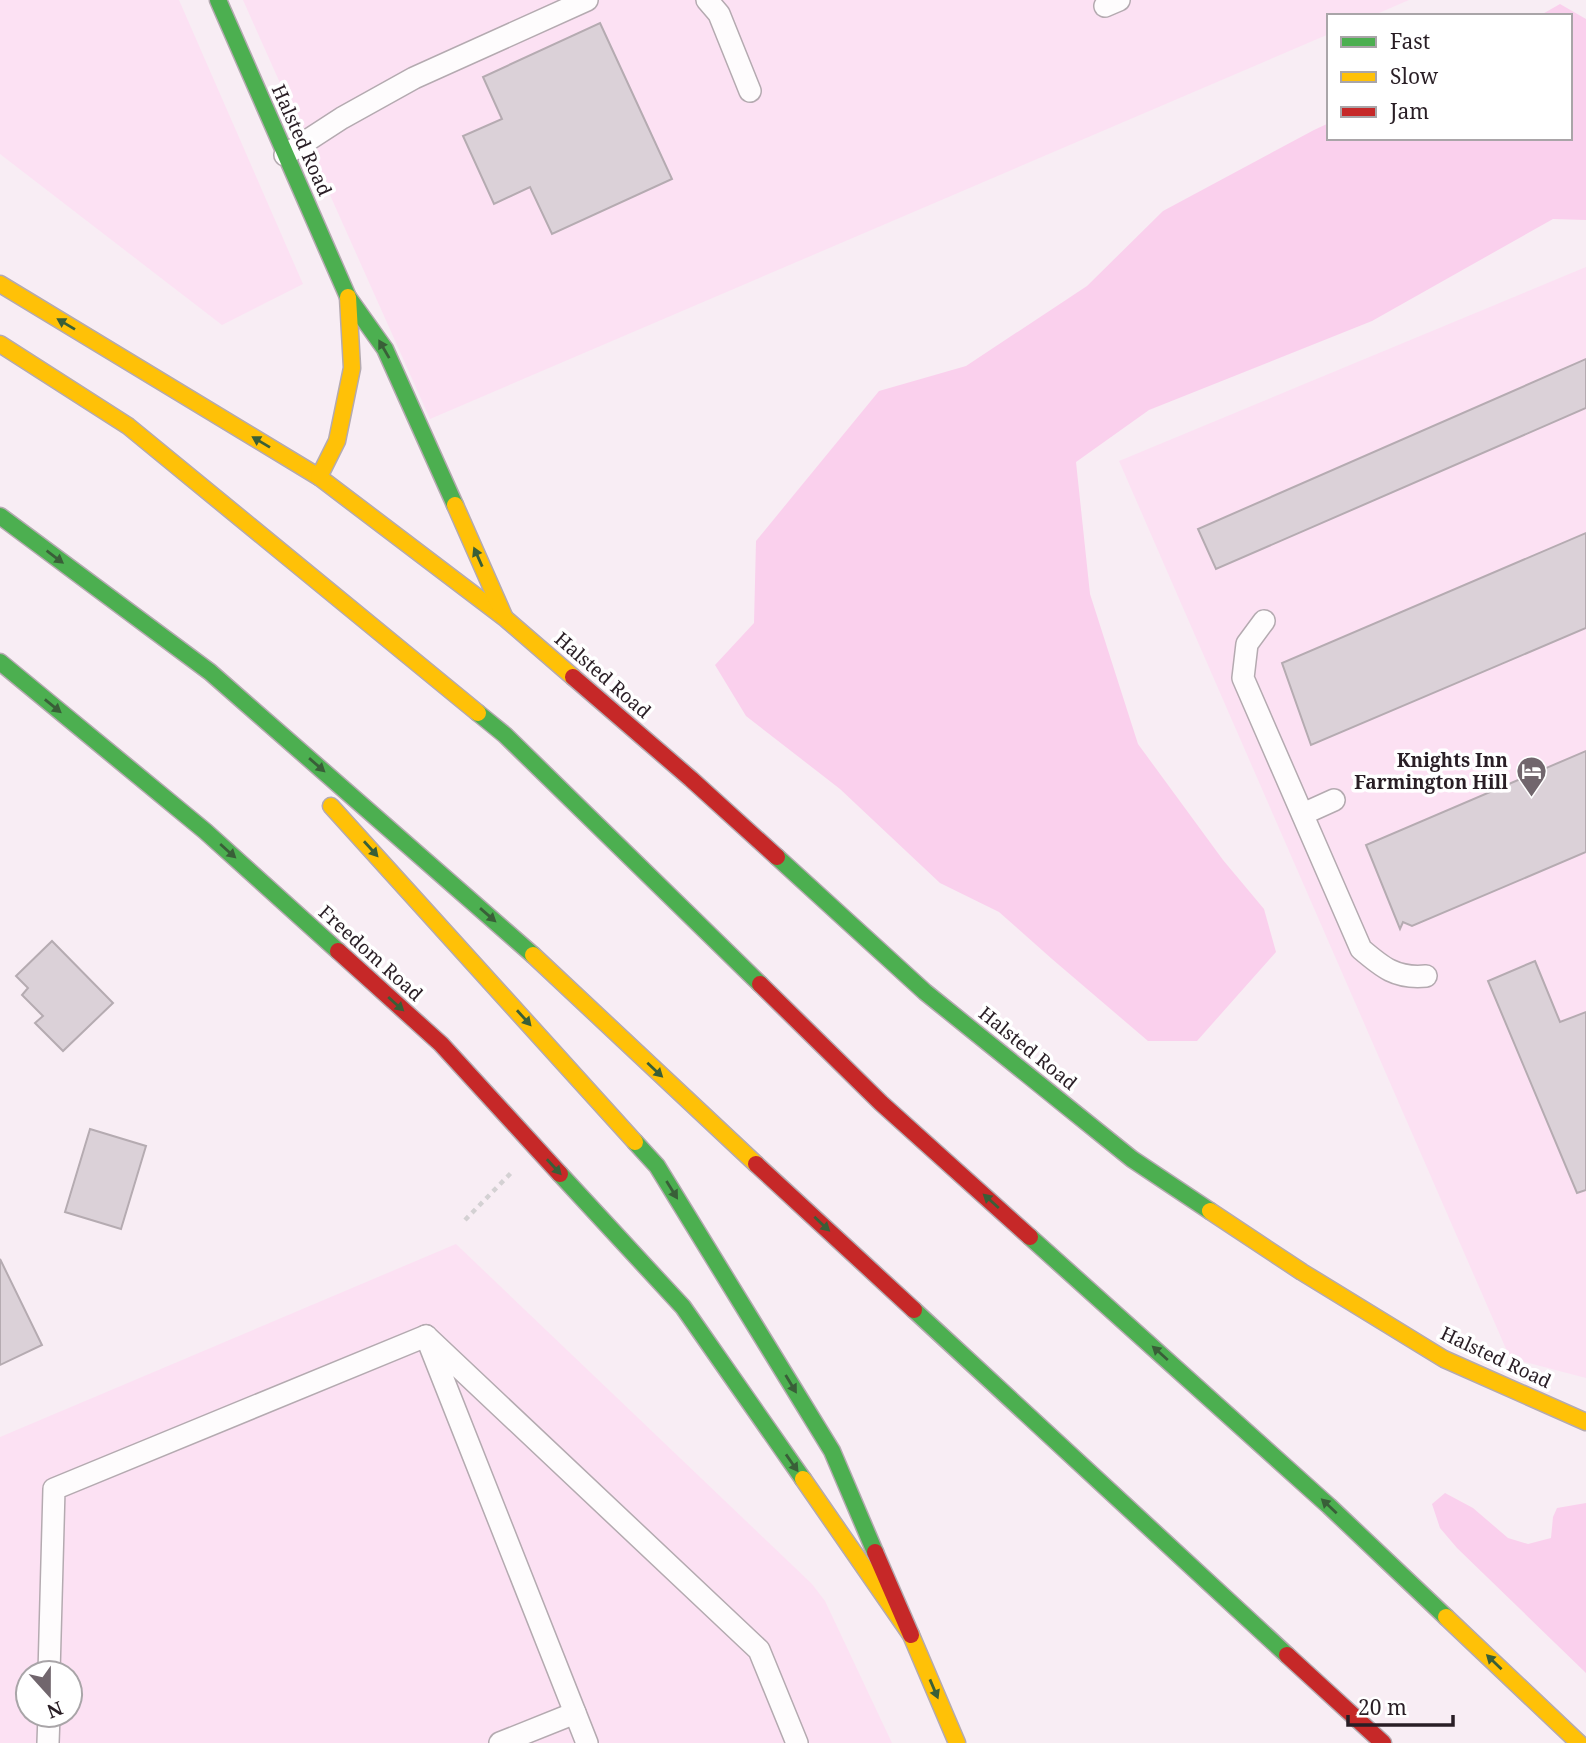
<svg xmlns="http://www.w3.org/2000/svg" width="1586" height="1743" viewBox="0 0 1586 1743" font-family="'Noto Serif',serif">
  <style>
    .built { fill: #fce1f3; fill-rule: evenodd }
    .green { fill: #fad0ed }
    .building { fill: #dbd1d8; stroke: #b5abb1; stroke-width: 2 }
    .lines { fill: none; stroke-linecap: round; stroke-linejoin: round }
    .lane-casing { stroke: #b4aab0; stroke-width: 24 }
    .fast-casing { stroke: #b4aab0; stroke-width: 19 }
    .slow-casing { stroke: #b4aab0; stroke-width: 19 }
    .jam-casing { stroke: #b4aab0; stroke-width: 19 }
    .path { stroke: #d4d1d3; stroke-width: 4.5; stroke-dasharray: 5 5; stroke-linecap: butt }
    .lane { stroke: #fefcfd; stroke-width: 21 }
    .fast { stroke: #4caf50; stroke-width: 16 }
    .slow { stroke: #ffc107; stroke-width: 16 }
    .jam { stroke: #c62828; stroke-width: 16 }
    .oneway { fill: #395f38 }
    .labels { text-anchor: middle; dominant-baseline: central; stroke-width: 7; stroke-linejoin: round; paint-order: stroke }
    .street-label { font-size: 19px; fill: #291e25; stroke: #fff }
    .poi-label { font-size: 19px; font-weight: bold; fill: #291e25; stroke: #fff; text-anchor: end }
  </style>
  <rect width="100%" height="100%" fill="#f8edf4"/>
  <g class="built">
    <polygon points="0,0 179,0 303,284 222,325 0,154"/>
    <polygon points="243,0 1409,0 1372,16 1329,16 1329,34 430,419"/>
    <polygon points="1586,267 1586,1378 1510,1358 1119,461"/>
    <path d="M456 1244 812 1584 825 1601 892 1743H0V1437ZM28 1673H70V1715H28Z"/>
  </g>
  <g class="green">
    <polygon points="1560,4 1586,19 1586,220 1553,219 1372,321 1149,410 1076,462 1090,594 1138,744 1223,860 1264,909 1276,952 1197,1041 1148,1041 1052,959 999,912 940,883 840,789 746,716 715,665 754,623 756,541 879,391 966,366 1087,286 1163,211 1314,130 1329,123 1329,138 1570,138 1570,16 1539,16"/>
    <polygon points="1445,1493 1473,1508 1508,1538 1528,1544 1551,1538 1553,1517 1557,1508 1586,1503 1586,1673 1457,1548 1440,1528 1432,1504"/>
  </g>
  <g class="building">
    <polygon points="600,23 672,179 552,234 530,187 494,204 463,136 502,119 483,77"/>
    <polygon points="1586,359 1586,408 1216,569 1198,529"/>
    <polygon points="1586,533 1586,628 1311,745 1282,663"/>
    <polygon points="1586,751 1586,852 1412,926 1403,922 1400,929 1366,845"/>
    <polygon points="52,941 113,1003 63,1051 35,1023 43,1016 22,995 28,988 16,976"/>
    <polygon points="1535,961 1560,1022 1586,1012 1586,1190 1577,1193 1488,981"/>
    <polygon points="90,1129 146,1146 121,1229 65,1212"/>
    <polygon points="0,1259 42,1345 0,1365"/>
  </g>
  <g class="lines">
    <defs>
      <g id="lane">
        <polyline points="707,0 719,14 750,91"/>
        <polyline points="1105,6 1119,0"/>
        <polyline points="285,155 342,118 414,78 587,0"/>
        <path d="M1264 621 1247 644 1243 678 1361 949C1382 967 1396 979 1426 976"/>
        <polyline points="1303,814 1334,800"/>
        <polyline points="49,1673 54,1489 426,1336"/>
        <polyline points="48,1743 49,1715"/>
        <polyline points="500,1743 575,1713"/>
        <polyline points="587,1743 426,1336 759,1650 797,1743"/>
      </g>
      <g id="fast">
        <polyline points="218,0 348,297 385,349 455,505"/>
        <polyline points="0,516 210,672 533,955"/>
        <polyline points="0,662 205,831 338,951"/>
        <polyline points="478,713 505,735 760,984"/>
        <polyline points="777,857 925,992 1132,1159 1210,1211"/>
        <polyline points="635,1142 657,1166 832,1451 875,1552"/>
        <polyline points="560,1174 683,1307 803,1479"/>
        <polyline points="1030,1237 1329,1506 1446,1617"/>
        <polyline points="914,1310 1287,1655"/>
      </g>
      <g id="slow">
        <polyline points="0,284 319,477"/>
        <polyline points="348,297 352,368 337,441 319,477 506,619 573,677"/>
        <polyline points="0,344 128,426 478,713"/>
        <polyline points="455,505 504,616"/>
        <polyline points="331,806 635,1142"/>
        <polyline points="533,955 756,1164"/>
        <polyline points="1210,1211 1302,1272 1444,1359 1586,1422"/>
        <polyline points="803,1479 911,1635 957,1743"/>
        <polyline points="1446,1617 1579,1743"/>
      </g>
      <g id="jam">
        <polyline points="573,677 691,779 777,857"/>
        <polyline points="338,951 441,1044 560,1174"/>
        <polyline points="760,984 881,1103 1030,1237"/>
        <polyline points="756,1164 914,1310"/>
        <polyline points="875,1552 911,1635"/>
        <polyline points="1287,1655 1383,1743"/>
      </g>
    </defs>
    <use href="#lane" class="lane-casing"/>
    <use href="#fast" class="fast-casing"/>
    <use href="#slow" class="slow-casing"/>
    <use href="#jam" class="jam-casing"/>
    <polyline class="path" points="465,1220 511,1173"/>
    <use href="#lane" class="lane"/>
    <use href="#fast" class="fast"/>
    <use href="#slow" class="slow"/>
    <use href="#jam" class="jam"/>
  </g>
  <defs><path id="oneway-solid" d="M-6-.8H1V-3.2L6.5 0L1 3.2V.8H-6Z" transform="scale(1.75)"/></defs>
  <g class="oneway">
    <use href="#oneway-solid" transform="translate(66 324) rotate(-149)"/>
    <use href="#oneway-solid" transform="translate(384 349) rotate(-120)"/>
    <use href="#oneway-solid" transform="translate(261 442) rotate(-149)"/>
    <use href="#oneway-solid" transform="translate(55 557) rotate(37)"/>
    <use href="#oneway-solid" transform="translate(478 557) rotate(-114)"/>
    <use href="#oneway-solid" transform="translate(53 706) rotate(39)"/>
    <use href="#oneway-solid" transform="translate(317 765) rotate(41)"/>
    <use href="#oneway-solid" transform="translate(371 849) rotate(48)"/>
    <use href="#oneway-solid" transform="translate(228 851) rotate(42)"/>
    <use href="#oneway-solid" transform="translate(488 915) rotate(41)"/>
    <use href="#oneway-solid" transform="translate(396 1004) rotate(42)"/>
    <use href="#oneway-solid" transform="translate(524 1018) rotate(48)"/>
    <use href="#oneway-solid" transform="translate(655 1070) rotate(43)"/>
    <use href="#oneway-solid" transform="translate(554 1167) rotate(47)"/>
    <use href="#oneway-solid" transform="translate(672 1190) rotate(58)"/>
    <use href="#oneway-solid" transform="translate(991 1201) rotate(-138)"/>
    <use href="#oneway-solid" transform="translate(822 1224) rotate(43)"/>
    <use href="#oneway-solid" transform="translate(1160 1353) rotate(-138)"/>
    <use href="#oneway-solid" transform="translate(791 1384) rotate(59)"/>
    <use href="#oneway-solid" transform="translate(792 1463) rotate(55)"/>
    <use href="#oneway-solid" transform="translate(1329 1506) rotate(-137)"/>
    <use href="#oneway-solid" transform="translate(1494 1662) rotate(-136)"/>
    <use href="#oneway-solid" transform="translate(934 1689) rotate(67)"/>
  </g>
  <defs>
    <symbol id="hotel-pin" viewBox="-11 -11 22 30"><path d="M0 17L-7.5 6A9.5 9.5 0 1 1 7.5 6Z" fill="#71666d" stroke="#fff"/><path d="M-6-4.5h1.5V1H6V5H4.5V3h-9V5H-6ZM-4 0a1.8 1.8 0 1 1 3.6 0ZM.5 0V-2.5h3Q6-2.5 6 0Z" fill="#fff"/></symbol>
  </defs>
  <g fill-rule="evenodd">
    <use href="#hotel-pin" x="1514" y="754" width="35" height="47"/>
  </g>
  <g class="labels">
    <g class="street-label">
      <text transform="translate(302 140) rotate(66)">Halsted Road</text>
      <text transform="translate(603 675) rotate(41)">Halsted Road</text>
      <text transform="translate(371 953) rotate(42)">Freedom Road</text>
      <text transform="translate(1028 1048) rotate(39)">Halsted Road</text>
      <text transform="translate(1496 1357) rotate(25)">Halsted Road</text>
    </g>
    <g class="poi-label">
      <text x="1508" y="760">Knights Inn<tspan x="1508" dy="22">Farmington Hill</tspan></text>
    </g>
  </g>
  <rect x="1327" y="14" width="245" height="126" fill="#ffffff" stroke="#a9a5a8" stroke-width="2"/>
  <rect x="1341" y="37" width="35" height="10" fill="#4caf50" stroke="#a9a5a8" stroke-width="2"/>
  <text x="1390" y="49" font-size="21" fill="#291e25">Fast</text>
  <rect x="1341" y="72" width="35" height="10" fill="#ffc107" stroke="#a9a5a8" stroke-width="2"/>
  <text x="1390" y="84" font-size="21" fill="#291e25">Slow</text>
  <rect x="1341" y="107" width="35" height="10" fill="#c62828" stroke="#a9a5a8" stroke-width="2"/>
  <text x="1390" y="119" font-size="21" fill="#291e25">Jam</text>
  <g transform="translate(49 1694) rotate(159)"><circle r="33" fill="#ffffff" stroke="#a9a5a8" stroke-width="2"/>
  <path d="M0-5L12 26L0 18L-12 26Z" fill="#71666d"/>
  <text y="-10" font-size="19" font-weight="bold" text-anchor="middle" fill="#291e25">N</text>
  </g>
  <path d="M1348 1715v10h105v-10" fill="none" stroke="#291e25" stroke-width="3.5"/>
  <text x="1358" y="1715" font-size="21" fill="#291e25" stroke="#ffffff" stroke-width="5" paint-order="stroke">20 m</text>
</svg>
